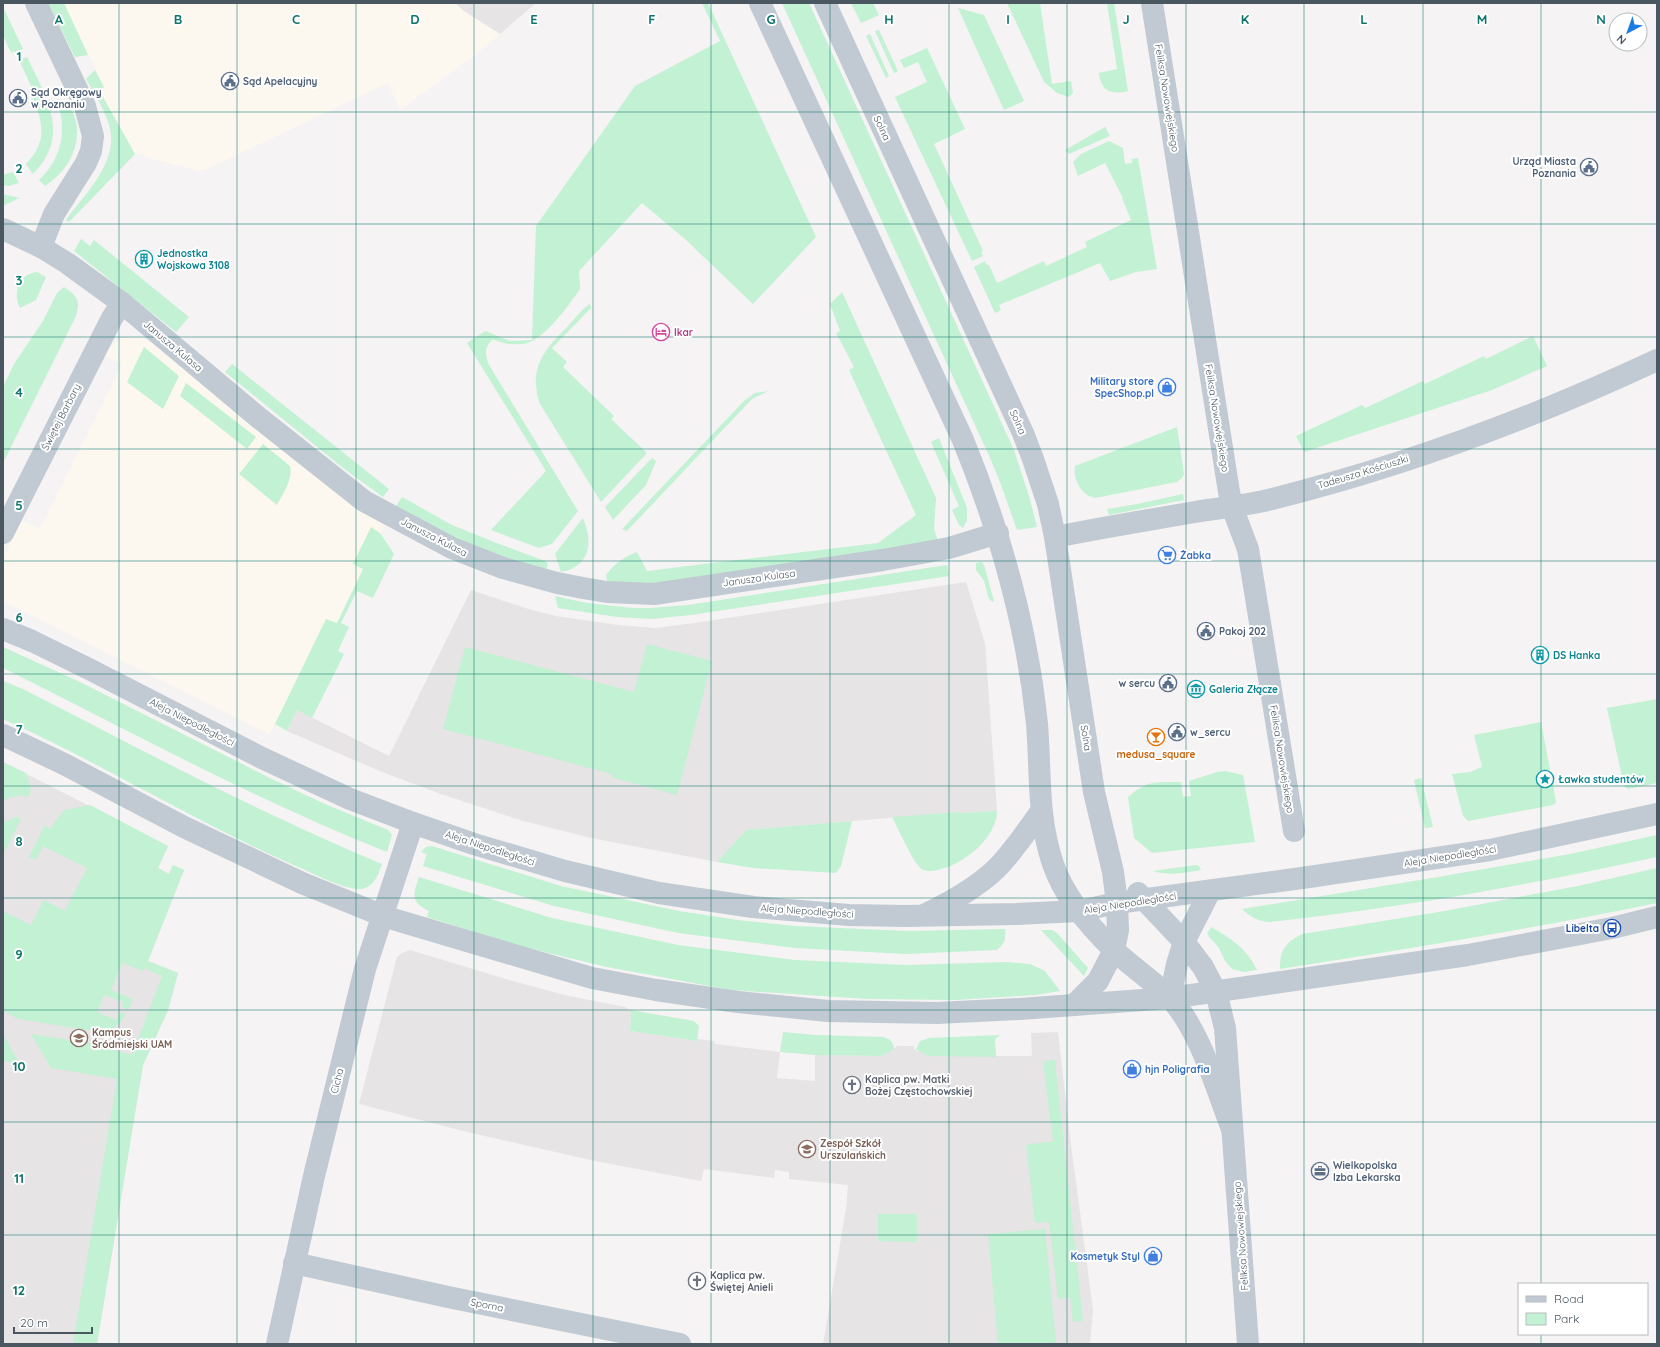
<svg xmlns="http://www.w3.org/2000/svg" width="1660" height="1347" viewBox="0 0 1660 1347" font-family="Quicksand,sans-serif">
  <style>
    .commercial { fill: #fdf8ef }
    .education { fill: #e6e4e5 }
    .green { fill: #c3f1d3 }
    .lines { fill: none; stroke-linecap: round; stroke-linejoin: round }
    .minor { stroke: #c1cad2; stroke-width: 22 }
    .tertiary { stroke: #c1cad2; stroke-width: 22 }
    .grid { fill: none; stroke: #0f766e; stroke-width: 1; stroke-opacity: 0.55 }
    .labels { text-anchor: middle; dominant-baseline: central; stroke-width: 4; stroke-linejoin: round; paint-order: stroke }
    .service-label { font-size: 10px; font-weight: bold; fill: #4e5e75; stroke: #fff; text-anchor: start }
    .street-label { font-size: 10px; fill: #4a5761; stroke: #fff }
    .culture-label { font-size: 10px; font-weight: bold; fill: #0d838f; stroke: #fff; text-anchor: start }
    .hotel-label { font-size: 10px; font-weight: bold; fill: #b23c85; stroke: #fff; text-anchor: start }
    .shop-label { font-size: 10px; font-weight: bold; fill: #366cbe; stroke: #fff; text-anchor: end }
    .food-label { font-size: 10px; font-weight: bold; fill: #c56008; stroke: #fff }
    .transit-label { font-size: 10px; font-weight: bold; fill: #164399; stroke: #fff; text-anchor: end }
    .education-label { font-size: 10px; font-weight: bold; fill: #785e54; stroke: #fff; text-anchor: start }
    .worship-label { font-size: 10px; font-weight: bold; fill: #5b616d; stroke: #fff; text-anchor: start }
    .grid-label { font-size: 13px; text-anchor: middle; font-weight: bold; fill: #0f766e; stroke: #fff; stroke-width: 4; stroke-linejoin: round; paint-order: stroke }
  </style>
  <rect width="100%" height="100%" fill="#f5f3f3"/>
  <g class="commercial">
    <polygon points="64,3 455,3 464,11 500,34 475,55 400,110 388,83 207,169 199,171 135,154 99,90 104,87"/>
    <polygon points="135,337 141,337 150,342 284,451 339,494 384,526 287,731 275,724 269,734 3,601 3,559 22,520 40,529 122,365 105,356 110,347 117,341 123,338"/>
  </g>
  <g class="education">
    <polygon points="455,3 536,3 500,34 464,11"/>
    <polygon points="966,582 985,643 997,811 959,813 959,812 746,830 717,862 591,838 523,821 441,794 382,772 287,731 297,710 389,756 471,590 525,608 556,616 618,625 655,628 694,623"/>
    <polygon points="3,762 168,846 158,868 169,874 173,865 184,870 148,961 178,973 168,1010 143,1065 97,1344 3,1344"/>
    <polygon points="410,950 516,982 569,996 625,1007 630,1010 631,1016 630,1031 697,1041 697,1039 714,1041 715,1044 780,1052 777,1078 815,1081 815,1055 882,1056 895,1048 897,1046 914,1046 914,1049 922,1052 928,1056 1032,1056 1031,1033 1058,1032 1070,1137 1093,1310 1090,1344 823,1344 846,1209 848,1185 789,1179 789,1172 775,1170 774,1178 704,1169 701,1181 595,1161 463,1131 359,1104 397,957 402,953"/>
  </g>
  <g class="green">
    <polygon points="48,3 64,3 88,55 75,57"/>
    <path d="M702 3H708L816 237 753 304 685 239 642 203 579 271 580 289C569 305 543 342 523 344 517 344 510 345 504 343 499 342 497 340 492 340 484 348 485 355 489 365L578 511 552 544 539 548 491 530 546 471 467 343 485 331 510 341 532 340 536 226 635 86 720 41Z"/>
    <polygon points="782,3 809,3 1014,450 1029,496 1037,527 1017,530 1000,482 991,460"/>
    <polygon points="851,3 873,3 879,15 861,23"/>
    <polygon points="1007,3 1040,3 1052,84 1071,81 1073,93 1069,97 1057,93 1044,82"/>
    <path d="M1107 3H1114L1128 91C1112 95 1101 92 1099 73L1117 69Z"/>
    <polygon points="3,7 23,49 15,53 14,51 11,53 3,35"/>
    <polygon points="958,8 984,15 1024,101 1004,110"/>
    <polygon points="879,30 898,71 894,73 875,31"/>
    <polygon points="870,34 889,76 886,78 866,36"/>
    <polygon points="927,48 965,129 934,144 983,251 981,252 983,256 972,261 895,97 927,82 918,62 904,68 900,60"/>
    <path d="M27 57C46 97 72 135 33 174L26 164C50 140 42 118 29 90L32 88 19 60Z"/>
    <path d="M95 70 104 87 99 90 135 154 69 222 66 220C84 195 118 163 110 129 106 111 95 94 86 79Z"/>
    <path d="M58 104C61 105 66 106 70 108 73 111 75 118 76 122 81 149 66 172 45 186L39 180C61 159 67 133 58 104Z"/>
    <polygon points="1105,127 1110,136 1069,154 1065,150"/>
    <polygon points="1109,141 1123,148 1125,164 1132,163 1132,159 1138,158 1157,269 1136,272 1110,281 1100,263 999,305 1001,310 995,313 974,267 985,261 987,265 989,265 997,283 1044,261 1046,266 1087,247 1085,242 1131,220 1122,198 1123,198 1105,163 1078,176 1073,162 1081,154"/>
    <polygon points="13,172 19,183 9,186 3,185 3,175"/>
    <polygon points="3,194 19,198 3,206"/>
    <polygon points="81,239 90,246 94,240 189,317 176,332 74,251"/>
    <path d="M37 272 46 277 36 300 20 308C12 293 19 274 37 272Z"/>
    <path d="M64 287C77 296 81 300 76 316L3 463V387L14 364 43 321 57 293Z"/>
    <path d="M842 292 936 498 934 529 938 541 934 543 647 585 609 582 607 581 606 575C615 563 624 557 637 552L647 571 878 543 916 515 849 370 854 367 836 333 840 331 830 304Z"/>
    <path d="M590 304 591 308 552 348 567 362 563 367 614 416 611 419 647 453 601 502 540 404C528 368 544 350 568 326 575 319 582 309 590 304Z"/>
    <polygon points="1533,336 1547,366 1492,390 1304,452 1296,436 1362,405 1365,408 1423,381 1425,384 1484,356 1486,359"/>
    <polygon points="144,347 179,376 163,409 127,382"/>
    <polygon points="232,364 389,489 383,497 343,468 225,372"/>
    <polygon points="186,383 256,437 247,449 180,396"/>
    <polygon points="768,391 752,399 627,531 622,529 744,401 755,393"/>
    <path d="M1177 427 1184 474 1182 478 1177 482 1095 498C1081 495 1073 480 1075 466Z"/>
    <polygon points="939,438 967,508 967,520 963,528 959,525 952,510 959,506 931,442"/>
    <path d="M263 444 290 466C293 480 283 493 277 505L239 474Z"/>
    <polygon points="652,458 656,461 646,485 613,520 605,507"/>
    <polygon points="1183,494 1184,500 1109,515 1107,509 1137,504"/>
    <polygon points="402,497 452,525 499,544 545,561 548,564 546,570 505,559 460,540 436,529 396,506"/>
    <path d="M583 518C593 542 591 566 561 572L555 554Z"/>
    <polygon points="371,527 380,533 394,554 373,598 357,591 341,623 349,627 338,651 344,654 312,718 297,710 287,731 275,724 326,619 337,623 363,569 353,564"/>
    <polygon points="982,562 984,565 994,601 993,602 989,599 984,581 976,570 976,563"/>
    <polygon points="947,565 949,576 691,615 652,619 617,617 558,608 555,596 587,603 633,608 651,608 688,605"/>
    <polygon points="647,644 712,661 677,795 611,777 612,774 443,729 465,647 634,692"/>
    <path d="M3 647 80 682 276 781 325 804 388 830 392 835 387 852C255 800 130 731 3 668Z"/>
    <path d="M3 681 23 689C142 750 259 813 382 864 378 875 374 888 360 889 345 890 313 873 298 867 197 823 103 764 3 719Z"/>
    <polygon points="1657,699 1657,783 1628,789 1624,786 1607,708"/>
    <polygon points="1541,722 1550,770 1541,772 1544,786 1553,784 1556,803 1553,805 1468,821 1463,816 1452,774 1470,772 1482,767 1474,735"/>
    <polygon points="3,762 26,773 31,789 28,797 20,795 3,800"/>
    <path d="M1225 771 1243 775 1255 842 1152 853 1134 838 1128 797C1148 780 1155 782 1181 782L1183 797 1191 796 1189 781 1217 772Z"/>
    <polygon points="1421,778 1433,827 1425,828 1414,780"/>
    <path d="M90 805 168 846 158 868 169 874 173 865 184 870 148 961 178 973 168 1010 143 1065 97 1344H73L117 1079 51 1068 31 1034 90 1043 132 1055 162 976 144 968 143 971 122 963 111 990 133 999 128 1010 122 1007 123 1002 104 995 97 1012 116 1020 120 1012 126 1014C118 1026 113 1031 99 1032L19 1019 8 1014 3 1010V911L31 925 44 900 65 911 87 868 43 846 36 860 29 857 45 825 50 829 64 810Z"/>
    <path d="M997 811C997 837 964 864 941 869 935 871 929 872 923 870 914 865 898 828 892 817L959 812 960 813Z"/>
    <polygon points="17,817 21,819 3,855 3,822"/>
    <polygon points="852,821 841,866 836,873 753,868 717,862 746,830"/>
    <path d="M1657 835V857C1529 885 1399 908 1269 922 1258 921 1250 917 1242 909L1432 878 1570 854Z"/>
    <path d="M432 846 561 886 679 911 738 920 795 926 907 931 1005 929C1006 938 1005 944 997 950L905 954 795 948 678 933 554 906 423 866 427 854 421 852 426 847Z"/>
    <path d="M1196 865 1199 866 1201 870C1185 873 1169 876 1153 871Z"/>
    <path d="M1657 868V903C1532 929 1406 949 1280 969 1280 950 1285 943 1302 934L1439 912 1578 886Z"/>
    <path d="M419 877 552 918 678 945 795 960 906 965 1008 962 1030 964 1045 971 1060 991 1035 995 955 1000 868 999 731 990 607 967 523 947 427 917 429 911C410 902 413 894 419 877Z"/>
    <path d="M1211 927C1231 938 1247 949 1257 970L1244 972 1232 969 1225 961 1219 948 1207 934Z"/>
    <polygon points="1041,930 1052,930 1057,933 1088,968 1084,976"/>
    <polygon points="630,1010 694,1021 699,1026 697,1041 630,1031 631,1016"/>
    <path d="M783 1032 815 1035 883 1037C890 1039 894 1042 894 1049L882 1056 815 1055 780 1052Z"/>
    <polygon points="4,1035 4,1036 20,1064 3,1061"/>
    <polygon points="1000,1035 995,1039 996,1057 928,1056 916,1049 920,1041 929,1038"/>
    <polygon points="1055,1060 1083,1321 1073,1322 1070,1297 1058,1299 1049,1222 1035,1223 1026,1145 1053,1141 1043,1061"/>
    <polygon points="878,1214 917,1214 917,1242 878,1241"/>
    <polygon points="1045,1229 1056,1344 998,1344 988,1234"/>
  </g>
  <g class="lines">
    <g class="minor">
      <polyline points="36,3 85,106 93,136 91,151 86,163 54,214 41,247"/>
      <polyline points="1152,3 1229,492 1232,507 1248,549 1294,831"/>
      <polyline points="3,229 41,247 67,263 122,303 259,418 364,501 452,548 503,568 557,583 583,588 607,592 654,594 883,560 949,548 998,533"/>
      <polyline points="3,533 112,318 122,303"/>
      <path d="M1055 537C1101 528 1148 520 1195 512 1218 508 1241 506 1264 501 1399 468 1531 419 1657 360"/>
      <polyline points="294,1263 448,1297 680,1344"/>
      <polyline points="277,1344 314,1176 365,969 413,823"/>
    </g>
    <g class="tertiary">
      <path d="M760 3 963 440C1000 531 1027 626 1037 724 1041 773 1037 817 1053 864 1064 896 1091 928 1115 951 1132 967 1153 981 1170 998 1200 1030 1216 1088 1232 1129"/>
      <polyline points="825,3 1023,433 1033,459 1048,504 1055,537 1094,792 1113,872 1117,903 1118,930 1114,950 1098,981 1074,1005"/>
      <polyline points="3,629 32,641 89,669 262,758 350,799 413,823 474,844 565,871 659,893 753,907 849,915 905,916 1016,914 1079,911 1117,903 1309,877 1490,850 1657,814"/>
      <polyline points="3,735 64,764 184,827 302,883 386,917 592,978 656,990 738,1002 828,1011 937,1013 1020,1009 1170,998 1468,955 1612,928 1657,917"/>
      <polyline points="1138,893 1184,942 1203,967 1216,992 1225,1028 1248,1344"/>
      <path d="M926 914C951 902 976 888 996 869 1013 852 1027 831 1041 811"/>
      <polyline points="1170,998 1177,964 1184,942 1210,891"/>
    </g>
  </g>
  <path class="grid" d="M119 3V1344M237 3V1344M356 3V1344M474 3V1344M593 3V1344M711 3V1344M830 3V1344M949 3V1344M1067 3V1344M1186 3V1344M1304 3V1344M1423 3V1344M1541 3V1284M3 112H1657M3 224H1657M3 337H1657M3 449H1657M3 561H1657M3 674H1657M3 786H1657M3 898H1657M3 1010H1657M3 1122H1657M3 1235H1657M1541 1334V1344"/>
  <defs>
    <symbol id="civic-ring" viewBox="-11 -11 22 22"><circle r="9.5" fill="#fff" stroke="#5c6f8a" stroke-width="1.5"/><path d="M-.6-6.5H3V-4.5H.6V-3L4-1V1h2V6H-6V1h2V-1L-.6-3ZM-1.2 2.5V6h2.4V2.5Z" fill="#5c6f8a"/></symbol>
    <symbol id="building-ring" viewBox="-11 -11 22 22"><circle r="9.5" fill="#fff" stroke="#0f9aa8" stroke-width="1.5"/><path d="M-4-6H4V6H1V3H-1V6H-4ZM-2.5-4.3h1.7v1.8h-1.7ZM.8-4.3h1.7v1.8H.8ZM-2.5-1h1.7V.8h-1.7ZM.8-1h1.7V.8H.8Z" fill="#0f9aa8"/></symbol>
    <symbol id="hotel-ring" viewBox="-11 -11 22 22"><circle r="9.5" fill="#fff" stroke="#d1479c" stroke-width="1.5"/><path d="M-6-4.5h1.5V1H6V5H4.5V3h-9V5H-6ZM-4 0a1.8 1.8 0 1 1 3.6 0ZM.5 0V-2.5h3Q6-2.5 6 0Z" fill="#d1479c"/></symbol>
    <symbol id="shop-ring" viewBox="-11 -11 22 22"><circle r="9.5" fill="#fff" stroke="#3f7fe0" stroke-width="1.5"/><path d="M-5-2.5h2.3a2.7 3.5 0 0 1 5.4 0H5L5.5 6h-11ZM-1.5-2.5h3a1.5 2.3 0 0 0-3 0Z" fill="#3f7fe0"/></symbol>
    <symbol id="supermarket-ring" viewBox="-11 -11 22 22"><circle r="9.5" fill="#fff" stroke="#3f7fe0" stroke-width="1.5"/><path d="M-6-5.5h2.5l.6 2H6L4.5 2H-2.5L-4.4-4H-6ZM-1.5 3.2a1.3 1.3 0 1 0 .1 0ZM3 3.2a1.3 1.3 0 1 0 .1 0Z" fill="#3f7fe0"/></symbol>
    <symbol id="museum-ring" viewBox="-11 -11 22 22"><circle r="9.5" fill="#fff" stroke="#0f9aa8" stroke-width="1.5"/><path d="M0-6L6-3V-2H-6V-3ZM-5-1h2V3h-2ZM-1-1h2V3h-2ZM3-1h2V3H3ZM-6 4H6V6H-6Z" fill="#0f9aa8"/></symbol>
    <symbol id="bar-ring" viewBox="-11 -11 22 22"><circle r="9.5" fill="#fff" stroke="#e8710a" stroke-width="1.5"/><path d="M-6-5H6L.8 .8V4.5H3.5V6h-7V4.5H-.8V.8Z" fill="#e8710a"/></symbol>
    <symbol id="sight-ring" viewBox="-11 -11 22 22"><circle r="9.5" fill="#fff" stroke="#0f9aa8" stroke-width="1.5"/><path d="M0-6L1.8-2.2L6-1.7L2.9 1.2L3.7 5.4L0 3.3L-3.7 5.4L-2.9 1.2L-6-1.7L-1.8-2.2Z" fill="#0f9aa8"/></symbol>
    <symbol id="bus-ring" viewBox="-11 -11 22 22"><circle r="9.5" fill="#fff" stroke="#1a4fb4" stroke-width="1.5"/><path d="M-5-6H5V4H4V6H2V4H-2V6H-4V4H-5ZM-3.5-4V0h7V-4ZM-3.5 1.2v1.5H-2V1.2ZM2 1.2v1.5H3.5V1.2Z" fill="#1a4fb4"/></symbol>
    <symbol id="university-ring" viewBox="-11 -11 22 22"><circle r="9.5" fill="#fff" stroke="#8d6e63" stroke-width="1.5"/><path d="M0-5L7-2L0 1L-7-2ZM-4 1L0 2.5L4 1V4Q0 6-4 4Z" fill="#8d6e63"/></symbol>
    <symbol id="church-ring" viewBox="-11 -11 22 22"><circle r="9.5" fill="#fff" stroke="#6b7280" stroke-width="1.5"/><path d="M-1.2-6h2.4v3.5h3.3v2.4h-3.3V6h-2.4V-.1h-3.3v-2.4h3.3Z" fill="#6b7280"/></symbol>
    <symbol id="school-ring" viewBox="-11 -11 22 22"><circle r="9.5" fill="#fff" stroke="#8d6e63" stroke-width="1.5"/><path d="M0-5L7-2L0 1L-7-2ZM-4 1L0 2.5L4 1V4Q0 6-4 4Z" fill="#8d6e63"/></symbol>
    <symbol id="office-ring" viewBox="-11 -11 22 22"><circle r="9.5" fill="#fff" stroke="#5c6f8a" stroke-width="1.5"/><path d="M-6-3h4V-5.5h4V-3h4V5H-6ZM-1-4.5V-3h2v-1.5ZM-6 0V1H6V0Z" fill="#5c6f8a"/></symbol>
  </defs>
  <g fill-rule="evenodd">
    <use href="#civic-ring" x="220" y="71" width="20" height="20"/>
    <use href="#civic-ring" x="8" y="88" width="20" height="20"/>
    <use href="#civic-ring" x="1579" y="157" width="20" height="20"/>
    <use href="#building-ring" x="134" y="249" width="20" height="20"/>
    <use href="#hotel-ring" x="651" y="322" width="20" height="20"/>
    <use href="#shop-ring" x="1157" y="377" width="20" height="20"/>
    <use href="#supermarket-ring" x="1157" y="545" width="20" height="20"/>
    <use href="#civic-ring" x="1196" y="621" width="20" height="20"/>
    <use href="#building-ring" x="1530" y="645" width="20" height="20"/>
    <use href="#civic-ring" x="1158" y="673" width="20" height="20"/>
    <use href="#museum-ring" x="1186" y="679" width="20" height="20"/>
    <use href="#civic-ring" x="1167" y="722" width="20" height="20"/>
    <use href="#bar-ring" x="1146" y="727" width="20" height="20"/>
    <use href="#sight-ring" x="1535" y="769" width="20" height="20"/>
    <use href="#bus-ring" x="1602" y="918" width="20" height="20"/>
    <use href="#university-ring" x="69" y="1028" width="20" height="20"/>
    <use href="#shop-ring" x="1122" y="1059" width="20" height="20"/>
    <use href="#church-ring" x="842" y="1075" width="20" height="20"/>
    <use href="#school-ring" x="797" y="1139" width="20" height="20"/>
    <use href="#office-ring" x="1310" y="1161" width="20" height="20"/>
    <use href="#shop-ring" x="1143" y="1246" width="20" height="20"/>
    <use href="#church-ring" x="687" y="1271" width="20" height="20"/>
  </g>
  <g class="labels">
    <g class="service-label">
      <text x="243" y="81">Sąd Apelacyjny</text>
      <text x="31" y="92">Sąd Okręgowy<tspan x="31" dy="12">w Poznaniu</tspan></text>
      <text x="1576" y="161" text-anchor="end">Urząd Miasta<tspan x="1576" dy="12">Poznania</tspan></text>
      <text x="1219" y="631">Pakoj 202</text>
      <text x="1155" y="683" text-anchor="end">w sercu</text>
      <text x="1190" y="732">w_sercu</text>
      <text x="1333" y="1165">Wielkopolska<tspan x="1333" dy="12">Izba Lekarska</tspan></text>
    </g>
    <g class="street-label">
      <text transform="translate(1167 98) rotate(81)">Feliksa Nowowiejskiego</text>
      <text transform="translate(882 128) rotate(65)">Solna</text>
      <text transform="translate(173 346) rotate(40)">Janusza Kulasa</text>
      <text transform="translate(61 417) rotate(-63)">Świętej Barbary</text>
      <text transform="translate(1217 418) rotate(81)">Feliksa Nowowiejskiego</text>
      <text transform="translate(1018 422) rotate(66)">Solna</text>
      <text transform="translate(1363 472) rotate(-17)">Tadeusza Kościuszki</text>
      <text transform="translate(434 537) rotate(27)">Janusza Kulasa</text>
      <text transform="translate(759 578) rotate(-8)">Janusza Kulasa</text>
      <text transform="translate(192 722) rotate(27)">Aleja Niepodległości</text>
      <text transform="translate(1086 738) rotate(81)">Solna</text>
      <text transform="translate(1282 759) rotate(81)">Feliksa Nowowiejskiego</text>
      <text transform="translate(490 848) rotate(18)">Aleja Niepodległości</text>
      <text transform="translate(1450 856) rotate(-9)">Aleja Niepodległości</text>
      <text transform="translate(1130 903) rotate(-9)">Aleja Niepodległości</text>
      <text transform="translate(807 911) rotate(4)">Aleja Niepodległości</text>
      <text transform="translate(337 1081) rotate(-76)">Cicha</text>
      <text transform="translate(1241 1236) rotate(-94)">Feliksa Nowowiejskiego</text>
      <text transform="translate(487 1305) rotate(11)">Sporna</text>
    </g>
    <g class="culture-label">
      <text x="157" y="253">Jednostka<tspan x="157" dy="12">Wojskowa 3108</tspan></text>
      <text x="1553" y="655">DS Hanka</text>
      <text x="1209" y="689">Galeria Złącze</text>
      <text x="1558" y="779">Ławka studentów</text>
    </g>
    <g class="hotel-label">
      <text x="674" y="332">Ikar</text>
    </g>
    <g class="shop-label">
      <text x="1154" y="381">Military store<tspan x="1154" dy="12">SpecShop.pl</tspan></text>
      <text x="1180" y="555" text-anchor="start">Żabka</text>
      <text x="1145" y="1069" text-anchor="start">hjn Poligrafia</text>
      <text x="1140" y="1256">Kosmetyk Styl</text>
    </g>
    <g class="food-label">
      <text x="1156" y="754">medusa_square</text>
    </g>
    <g class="transit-label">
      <text x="1599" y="928">Libelta</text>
    </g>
    <g class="education-label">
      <text x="92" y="1032">Kampus<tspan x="92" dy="12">Śródmiejski UAM</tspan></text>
      <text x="820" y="1143">Zespół Szkół<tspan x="820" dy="12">Urszulańskich</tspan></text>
    </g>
    <g class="worship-label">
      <text x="865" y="1079">Kaplica pw. Matki<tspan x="865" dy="12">Bożej Częstochowskiej</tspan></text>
      <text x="710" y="1275">Kaplica pw.<tspan x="710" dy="12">Świętej Anieli</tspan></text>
    </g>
  </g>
  <g class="grid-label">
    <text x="59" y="24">A</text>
    <text x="178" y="24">B</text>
    <text x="296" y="24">C</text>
    <text x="415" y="24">D</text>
    <text x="534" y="24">E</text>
    <text x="652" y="24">F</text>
    <text x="771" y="24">G</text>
    <text x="889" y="24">H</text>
    <text x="1008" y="24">I</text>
    <text x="1126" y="24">J</text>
    <text x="1245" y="24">K</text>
    <text x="1364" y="24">L</text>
    <text x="1482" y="24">M</text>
    <text x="1601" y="24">N</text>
    <text x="19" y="61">1</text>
    <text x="19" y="173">2</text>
    <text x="19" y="285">3</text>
    <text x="19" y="397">4</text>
    <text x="19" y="510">5</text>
    <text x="19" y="622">6</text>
    <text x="19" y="734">7</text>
    <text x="19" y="846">8</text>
    <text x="19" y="959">9</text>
    <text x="19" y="1071">10</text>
    <text x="19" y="1183">11</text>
    <text x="19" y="1295">12</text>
  </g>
  <rect width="1660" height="1347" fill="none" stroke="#4a5761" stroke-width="8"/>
  <rect x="1518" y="1283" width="130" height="52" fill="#ffffff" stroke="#b7bcc0"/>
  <rect x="1526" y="1296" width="20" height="6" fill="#c1cad2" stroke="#b7bcc0"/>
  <text x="1554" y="1303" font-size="12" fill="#4a5761">Road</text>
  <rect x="1526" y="1313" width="20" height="12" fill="#c3f1d3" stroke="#b7bcc0"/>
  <text x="1554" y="1323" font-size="12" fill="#4a5761">Park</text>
  <g transform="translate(1628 32) rotate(221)"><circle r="19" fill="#ffffff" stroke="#b7bcc0"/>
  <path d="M0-3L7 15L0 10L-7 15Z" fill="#1b7ce6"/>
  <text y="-6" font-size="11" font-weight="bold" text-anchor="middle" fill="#4a5761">N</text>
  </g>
  <path d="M14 1327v6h78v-6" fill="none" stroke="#4a5761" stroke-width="2"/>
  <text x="20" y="1327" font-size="12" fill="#4a5761" stroke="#ffffff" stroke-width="3" paint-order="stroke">20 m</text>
</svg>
